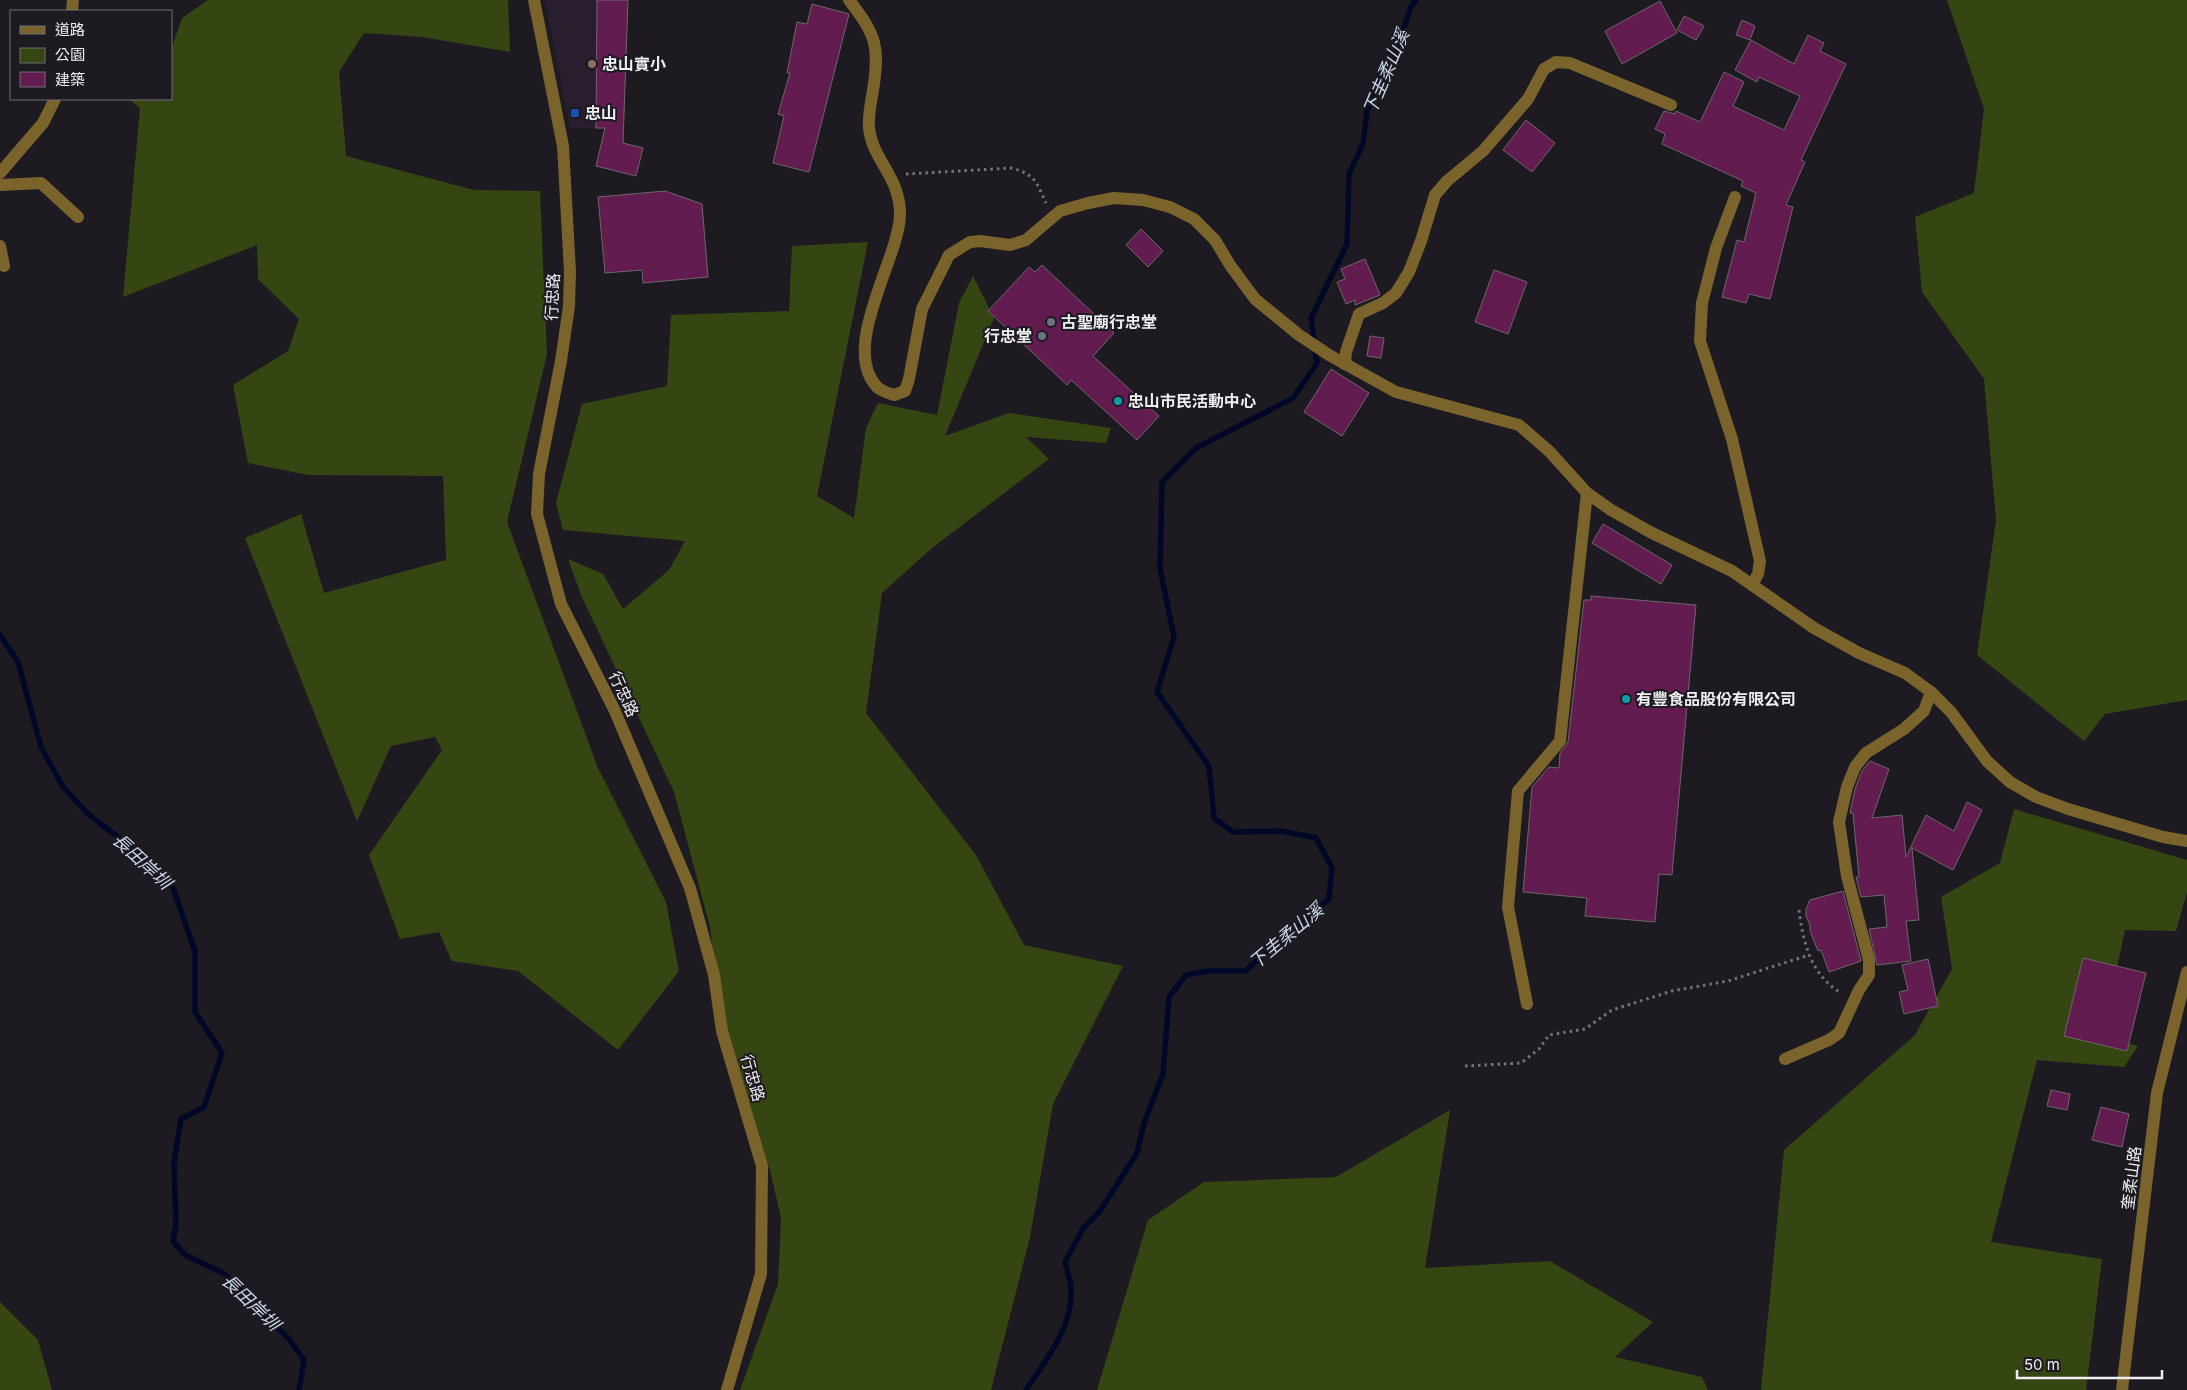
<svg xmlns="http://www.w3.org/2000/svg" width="2187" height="1390" viewBox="0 0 2187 1390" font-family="Inter,'Noto Sans TC',sans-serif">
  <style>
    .education { fill: #291e2d }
    .green { fill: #354612 }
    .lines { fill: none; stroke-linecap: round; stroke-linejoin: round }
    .stream { stroke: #000727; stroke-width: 5.5 }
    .building { fill: #631c50; stroke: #6e666b }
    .path { stroke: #757479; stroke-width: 3; stroke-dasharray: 2.5 4; stroke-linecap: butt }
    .minor { stroke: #7a642b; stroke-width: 12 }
    .education-dot { fill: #8d6e63; stroke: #1d1b21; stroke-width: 2 }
    .transit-dot { fill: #1a4fb4; stroke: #1d1b21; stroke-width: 2 }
    .worship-dot { fill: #6b7280; stroke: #1d1b21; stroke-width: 2 }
    .culture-dot { fill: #0f9aa8; stroke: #1d1b21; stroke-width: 2 }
    .labels { text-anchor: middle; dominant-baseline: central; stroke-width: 4; stroke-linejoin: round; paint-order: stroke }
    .poi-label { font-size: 16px; font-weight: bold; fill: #efeef2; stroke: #1d1b21; text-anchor: start }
    .street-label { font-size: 16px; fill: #efeef2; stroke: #1d1b21 }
    .water-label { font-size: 18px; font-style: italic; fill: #cbd9ec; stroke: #1d1b21 }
  </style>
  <rect width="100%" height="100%" fill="#1d1b21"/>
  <polygon class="education" points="545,0 628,0 624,128 570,128"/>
  <g class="green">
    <polygon points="208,0 508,0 510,52 422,37 364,33 339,72 346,156 474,190 540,191 547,354 507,522 598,768 666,902 679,971 618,1050 518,971 452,961 439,932 400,939 369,855 442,750 435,737 391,746 357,821 245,538 301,514 324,593 446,560 443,476 308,475 248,463 233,385 288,351 299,319 258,279 257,245 123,297 140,108 129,99 171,99 171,44 173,44 182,18"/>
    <polygon points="1947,0 2187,0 2187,700 2105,714 2084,741 1977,655 1996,520 1984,379 1922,292 1915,217 1974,193 1984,109"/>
    <polygon points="868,242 817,496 854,518 866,428 878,403 937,415 959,303 973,276 994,318 945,436 1009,413 1111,428 1106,443 1026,437 1049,459 932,548 882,593 866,713 976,855 1024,945 1123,966 1053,1104 1030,1237 991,1390 740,1390 778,1284 781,1218 770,1170 724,1052 710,927 674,792 581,595 568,559 603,574 623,609 669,570 685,541 563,530 556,503 582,404 667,386 671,315 789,311 792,246"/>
    <polygon points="2014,809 2187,860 2187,892 2176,931 2125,930 2102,1036 2138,1046 2124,1067 2037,1060 1991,1242 2102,1259 2086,1390 1761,1390 1784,1150 1915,1035 1952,969 1941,897 2000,863"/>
    <polygon points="1450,1110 1425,1268 1550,1261 1653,1322 1615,1357 1702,1377 1708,1390 1097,1390 1148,1220 1204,1182 1336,1177"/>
    <polygon points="0,1302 38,1340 52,1390 0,1390"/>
  </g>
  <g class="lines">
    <g class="stream">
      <polyline points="0,635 18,662 41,747 63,787 87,813 147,860 173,888 195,951 195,1012 222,1053 204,1107 181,1119 174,1163 176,1225 173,1241 185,1255 223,1273 289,1339 304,1360 299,1390"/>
      <path d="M1026 1390C1045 1361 1074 1326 1071 1289 1070 1280 1067 1270 1065 1262L1084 1227 1100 1211 1137 1153 1144 1123 1163 1074 1169 997 1186 975 1207 971H1245L1329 899 1332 868 1316 838 1282 831 1233 832 1214 818 1209 766 1157 692 1174 637 1160 568 1162 482 1196 448 1293 398 1317 363 1311 318 1347 244 1349 174 1363 144 1367 111 1390 69 1411 7 1416 0"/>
    </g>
  </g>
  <g class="building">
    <polygon points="597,0 628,0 623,143 643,148 636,176 596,166 605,128 596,128"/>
    <polygon points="1660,1 1677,33 1622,64 1605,31"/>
    <polygon points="812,4 849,14 809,172 773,163 784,116 778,114 790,73 787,73 797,22 807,24"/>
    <polygon points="1684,16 1704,26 1696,40 1677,30"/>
    <polygon points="1742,20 1755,26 1750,40 1736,35"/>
    <polygon points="1808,35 1824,43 1820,51 1846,64 1801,160 1805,162 1786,205 1793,207 1770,299 1749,294 1746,303 1722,297 1737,240 1744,242 1756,193 1741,186 1743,181 1662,144 1665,134 1655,129 1664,111 1675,114 1676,111 1700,122 1724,72 1744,82 1733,106 1784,130 1800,96 1759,77 1757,82 1735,70 1751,40 1794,64"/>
    <polygon points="1526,120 1555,143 1532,172 1503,150"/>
    <polygon points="665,191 702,204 708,277 643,283 642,270 605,273 598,197"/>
    <polygon points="1141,229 1163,251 1148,267 1126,245"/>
    <polygon points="1365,259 1380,295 1355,305 1355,300 1346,304 1337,282 1345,279 1341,269"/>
    <polygon points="1042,265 1114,333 1093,356 1159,416 1137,440 1071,380 1067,385 988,311 1029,267 1035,272"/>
    <polygon points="1494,270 1527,282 1508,334 1475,322"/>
    <polygon points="1370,336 1384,338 1381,358 1367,356"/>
    <polygon points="1331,369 1369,393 1342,436 1304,412"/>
    <polygon points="1603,524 1672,565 1661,584 1592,543"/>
    <polygon points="1591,596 1696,605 1672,875 1659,874 1655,922 1585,916 1587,898 1523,892 1532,787 1549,767 1559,768 1560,753 1568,742 1584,600 1591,600"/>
    <polygon points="1870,761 1889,769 1872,818 1902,815 1906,857 1926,815 1954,831 1967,802 1982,810 1953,870 1912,848 1919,920 1906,921 1911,961 1877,965 1869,929 1887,927 1884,895 1861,897 1856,877 1859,877 1853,813 1850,813 1855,789 1862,771"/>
    <polygon points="1843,891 1861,961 1829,972 1821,950 1818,951 1810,931 1810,925 1806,916 1806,909 1810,900"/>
    <polygon points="2083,958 2146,973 2127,1051 2064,1036"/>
    <polygon points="1928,959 1938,1006 1904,1014 1899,992 1908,990 1902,965"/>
    <polygon points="2051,1090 2070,1094 2067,1110 2047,1106"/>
    <polygon points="2101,1107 2129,1114 2122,1147 2092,1140"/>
  </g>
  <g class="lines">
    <g class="path">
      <path d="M906 174 1012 168C1036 175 1036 182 1046 203"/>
      <path d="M1799 910C1803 943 1811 975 1841 993"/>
      <polyline points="1465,1066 1521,1063 1539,1049 1549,1035 1585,1029 1612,1010 1672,991 1728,981 1809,955"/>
    </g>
    <g class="minor">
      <polyline points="534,0 563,146 570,272 569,306 561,361 539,474 537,514 561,604 614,709 690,888 714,975 722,1031 762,1166 761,1274 727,1390"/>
      <path d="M849 0C876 35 880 46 873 90 871 102 868 116 869 128 872 160 901 177 900 216 898 260 840 348 877 387 881 391 889 393 894 395L905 391 909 379 922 309 949 255 970 242 980 241 1010 245 1026 240 1060 211 1088 203 1114 198 1143 200 1170 207 1194 219 1215 240 1230 265 1255 299 1299 335 1329 355 1396 392 1519 425 1549 451 1587 493 1611 510 1652 533 1732 571 1814 628 1859 653 1905 673 1931 692 1951 712 1987 761 2010 782 2036 797 2068 809 2163 837 2187 841"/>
      <polyline points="72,11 73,0"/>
      <polyline points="0,173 43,123 55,99"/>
      <polyline points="0,185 41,183 78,217"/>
      <polyline points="1735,197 1716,248 1702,303 1700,341 1732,439 1749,513 1760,561 1758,574 1752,585"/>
      <polyline points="0,246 4,266"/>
      <polyline points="1345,364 1346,352 1359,314 1383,303 1396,293 1409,272 1421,241 1435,195 1447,181 1483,151 1528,99 1544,69 1556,62 1570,63 1671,105"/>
      <polyline points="1527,1004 1508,907 1518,791 1560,741 1587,493"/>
      <polyline points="1785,1059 1829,1040 1839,1033 1859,990 1869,975 1869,960 1847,876 1839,822 1847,787 1855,767 1866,753 1904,729 1924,711 1931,692"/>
      <polyline points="2122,1390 2157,1093 2187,972"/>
    </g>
  </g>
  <circle class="education-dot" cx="592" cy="64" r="5"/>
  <rect class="transit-dot" x="570" y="108" width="10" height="10" rx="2.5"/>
  <g class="worship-dot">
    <circle cx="1051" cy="322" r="5"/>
    <circle cx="1042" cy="336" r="5"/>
  </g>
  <g class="culture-dot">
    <circle cx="1118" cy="401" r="5"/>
    <circle cx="1626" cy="699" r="5"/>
  </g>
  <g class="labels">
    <g class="poi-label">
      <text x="602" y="64">忠山實小</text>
      <text x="585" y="113">忠山</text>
      <text x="1061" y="322">古聖廟行忠堂</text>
      <text x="1032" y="336" text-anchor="end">行忠堂</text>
      <text x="1128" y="401">忠山市民活動中心</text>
      <text x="1636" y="699">有豐食品股份有限公司</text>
    </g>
    <g class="street-label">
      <text transform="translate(552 297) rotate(-87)">行忠路</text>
      <text transform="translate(624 694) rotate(65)">行忠路</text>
      <text transform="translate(753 1078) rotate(74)">行忠路</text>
      <text transform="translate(2131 1178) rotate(-83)">奎柔山路</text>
    </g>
    <g class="water-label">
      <text transform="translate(1386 72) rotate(-67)">下圭柔山溪</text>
      <text transform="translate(142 861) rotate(43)">長田岸圳</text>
      <text transform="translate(1286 936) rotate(-40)">下圭柔山溪</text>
      <text transform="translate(251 1302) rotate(44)">長田岸圳</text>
    </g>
  </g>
  <rect x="10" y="10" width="162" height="90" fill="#1d1b21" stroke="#716f75"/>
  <rect x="20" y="26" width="25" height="8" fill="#7a642b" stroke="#716f75"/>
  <text x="55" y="35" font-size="15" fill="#efeef2">道路</text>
  <rect x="20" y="48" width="25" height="15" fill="#354612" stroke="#716f75"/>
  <text x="55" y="60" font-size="15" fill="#efeef2">公園</text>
  <rect x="20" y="72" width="25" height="15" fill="#631c50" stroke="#716f75"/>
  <text x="55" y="85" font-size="15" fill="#efeef2">建築</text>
  <path d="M2017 1370v8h145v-8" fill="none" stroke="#efeef2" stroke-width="2.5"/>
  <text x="2024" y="1370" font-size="15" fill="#efeef2" stroke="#1d1b21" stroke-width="4" paint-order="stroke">50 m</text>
</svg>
